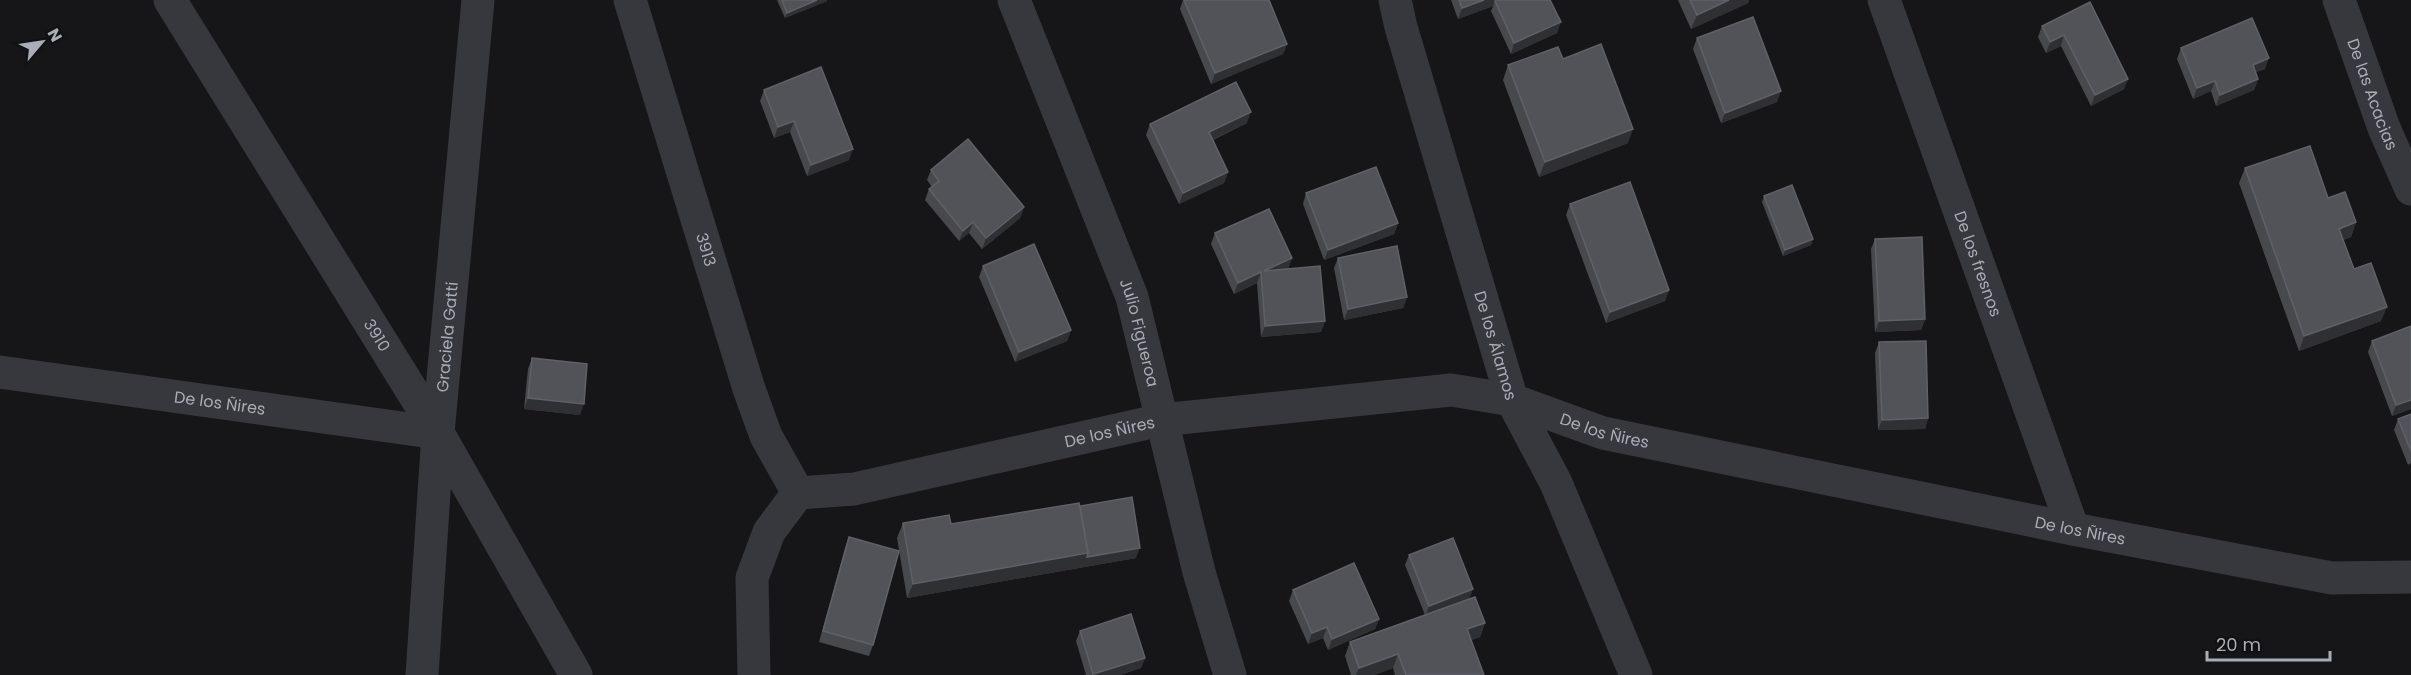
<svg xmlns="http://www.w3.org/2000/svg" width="2411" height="675" viewBox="0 0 2411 675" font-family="Poppins,sans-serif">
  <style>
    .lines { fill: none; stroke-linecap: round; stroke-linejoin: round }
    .minor { stroke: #37383d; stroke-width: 33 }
    .wall { fill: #47494d }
    .shaded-wall { fill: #2f3033 }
    .building { fill: #525359; stroke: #5f6168; stroke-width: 1.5 }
    .labels { text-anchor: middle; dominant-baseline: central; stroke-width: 6; stroke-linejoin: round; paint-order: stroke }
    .street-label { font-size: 16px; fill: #a8adb8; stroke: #111113 }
  </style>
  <rect width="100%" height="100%" fill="#161618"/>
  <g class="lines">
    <g class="minor">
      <path id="s1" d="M170 0 438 433 576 675"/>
      <path id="s2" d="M630 0 749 389 766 436 798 493"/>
      <path id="s3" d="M1014 0 1132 297 1199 572 1230 675"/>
      <path id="s4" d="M1395 0 1401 27 1512 400 1556 483 1636 675"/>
      <path id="s5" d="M1884 0 2073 529"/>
      <path id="s6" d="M2339 0 2384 128 2411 189"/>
      <path id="s7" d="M0 372 438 433"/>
      <path id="s8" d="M798 493 854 489 1161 420 1451 390 1512 400 1603 433 2073 529 2332 578 2411 577"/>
      <path id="s9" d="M422 675 438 433 478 0"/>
      <polyline points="754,675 752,578 769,532 798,493"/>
    </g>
  </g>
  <g class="wall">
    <polygon points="777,0 827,0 827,1 785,18"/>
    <polygon points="1183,0 1269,0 1287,44 1283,54 1211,84 1180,9"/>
    <polygon points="1451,0 1550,0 1557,33 1511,54 1491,11 1493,6 1458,19"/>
    <polygon points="1678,0 1749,0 1748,3 1691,29"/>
    <polygon points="2090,2 2128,79 2124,89 2091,106 2061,46 2046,53 2038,37 2042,26"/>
    <polygon points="1697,38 1777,102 1721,123 1693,49"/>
    <polygon points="2181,48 2265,69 2256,72 2258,79 2254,90 2216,106 2211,91 2193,99 2177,59"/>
    <polygon points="1563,59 1628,143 1539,177 1503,80 1508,65"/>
    <polygon points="764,90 849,160 807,176 790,132 774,138 760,101"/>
    <polygon points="1247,123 1213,140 1228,172 1224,183 1179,204 1146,135 1150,124"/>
    <polygon points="2245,168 2328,198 2356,222 2351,237 2343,240 2354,269 2381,321 2299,351 2239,183"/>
    <polygon points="931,170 1024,207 1020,218 982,249 969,233 959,241 925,200 929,189 932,187 927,180"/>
    <polygon points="1306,193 1398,223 1394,234 1324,260 1303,204"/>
    <polygon points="1764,196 1813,239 1811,245 1783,256 1762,202"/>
    <polygon points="1570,204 1669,290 1665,301 1606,323 1566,215"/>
    <polygon points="1215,233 1292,258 1288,269 1325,321 1321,332 1261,337 1257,283 1234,294 1211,244"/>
    <polygon points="1875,239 1925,319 1921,330 1875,332 1871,249"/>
    <polygon points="1338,258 1407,297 1403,308 1344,320 1334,268"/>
    <polygon points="983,266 1071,330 1067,341 1015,362 979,277"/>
    <polygon points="2411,326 2411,409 2392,416 2368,352 2372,341"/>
    <polygon points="1879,342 1928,418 1925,429 1878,430 1875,353"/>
    <polygon points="532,358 580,415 524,409 528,369"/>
    <polygon points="2411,414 2411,463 2408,465 2394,430 2398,419"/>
    <polygon points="1080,506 1136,558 907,598 897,538 903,523 951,524"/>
    <polygon points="849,537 873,645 869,656 819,642 845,548"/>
    <polygon points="1409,555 1470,599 1485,623 1480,637 1471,640 1484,675 1395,675 1393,668 1374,675 1351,675 1345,656 1350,642 1425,615 1405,565"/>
    <polygon points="1293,590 1379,619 1375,629 1328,650 1323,638 1308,644 1289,601"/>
    <polygon points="1080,631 1145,658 1141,668 1120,675 1086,675 1076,641"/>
  </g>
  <g class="shaded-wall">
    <polygon points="817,0 827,0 827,1 785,18 787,13"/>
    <polygon points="1484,0 1509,0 1495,1 1493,6 1458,19 1462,8"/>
    <polygon points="1729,0 1749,0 1748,3 1691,29 1697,15"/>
    <polygon points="1561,22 1557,33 1511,54 1514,43"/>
    <polygon points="2064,35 2061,46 2046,53 2050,42"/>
    <polygon points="1287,44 1283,54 1211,84 1215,73"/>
    <polygon points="2269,58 2265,69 2249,75 2253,65"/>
    <polygon points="2128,79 2124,89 2091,106 2095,95"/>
    <polygon points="2258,79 2254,90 2216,106 2220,95"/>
    <polygon points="2215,81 2211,91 2193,99 2197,88"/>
    <polygon points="1781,91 1777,102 1721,123 1725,113"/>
    <polygon points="1251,112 1247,123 1205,143 1209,132"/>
    <polygon points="794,121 790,132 774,138 778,127"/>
    <polygon points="1633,129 1628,143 1539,177 1545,162"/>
    <polygon points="853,149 849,160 807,176 811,165"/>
    <polygon points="1228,172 1224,183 1179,204 1183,193"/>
    <polygon points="1024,207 1020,218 982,249 986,238"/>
    <polygon points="973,222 969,233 959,241 963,231"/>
    <polygon points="2356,222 2351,237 2334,243 2339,229"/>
    <polygon points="1398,223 1394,234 1324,260 1328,250"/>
    <polygon points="1813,239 1811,245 1783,256 1785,250"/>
    <polygon points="1292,258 1288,269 1264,271"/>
    <polygon points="1261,272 1257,283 1234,294 1238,283"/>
    <polygon points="1669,290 1665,301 1606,323 1610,312"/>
    <polygon points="1407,297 1403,308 1344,320 1348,309"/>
    <polygon points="2387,307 2381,321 2299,351 2304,336"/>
    <polygon points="1925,319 1921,330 1875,332 1879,321"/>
    <polygon points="1325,321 1321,332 1261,337 1265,326"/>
    <polygon points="1071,330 1067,341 1015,362 1019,352"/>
    <polygon points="528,398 584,404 580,415 524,409"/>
    <polygon points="2411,400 2411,409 2392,416 2396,405"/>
    <polygon points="1928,418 1925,429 1878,430 1882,420"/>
    <polygon points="1140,548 1136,558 907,598 913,584 1088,553"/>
    <polygon points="1473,589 1469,600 1425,617 1429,606"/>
    <polygon points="1379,619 1375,629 1328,650 1332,639"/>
    <polygon points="1485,623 1480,637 1462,644 1467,629"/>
    <polygon points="1327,627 1323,638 1308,644 1312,633"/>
    <polygon points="1398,654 1393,668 1374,675 1356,675 1359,668"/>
    <polygon points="1145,658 1141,668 1120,675 1093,675 1093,674"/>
  </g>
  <g class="building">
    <polygon points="782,0 817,0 787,13"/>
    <polygon points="1184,0 1269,0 1287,44 1215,73"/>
    <polygon points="1459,0 1484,0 1462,8"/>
    <polygon points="1496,0 1550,0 1561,22 1514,43 1495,1"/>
    <polygon points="1690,0 1729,0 1697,15"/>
    <polygon points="2090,2 2128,79 2095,95 2064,35 2050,42 2042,26"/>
    <polygon points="1753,17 1781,91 1725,113 1697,38"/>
    <polygon points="2252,18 2269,58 2253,65 2258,79 2220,95 2215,81 2197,88 2181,48"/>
    <polygon points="1601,44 1633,129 1545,162 1508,65 1558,47 1563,59"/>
    <polygon points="821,67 853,149 811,165 794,121 778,127 764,90"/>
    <polygon points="1236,82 1251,112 1209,132 1228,172 1183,193 1150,124"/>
    <polygon points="968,139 1024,207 986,238 973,222 963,231 929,189 939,181 931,170"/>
    <polygon points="2310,146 2328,198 2345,192 2356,222 2339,229 2354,269 2371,263 2387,307 2304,336 2245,168"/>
    <polygon points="1376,167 1398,223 1328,250 1306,193"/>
    <polygon points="1630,182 1669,290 1610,312 1570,204"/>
    <polygon points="1792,185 1813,239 1785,250 1764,196"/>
    <polygon points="1269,209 1292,258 1264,271 1320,266 1325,321 1265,326 1261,272 1238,283 1215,233"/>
    <polygon points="1922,237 1925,319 1879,321 1875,239"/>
    <polygon points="1034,244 1071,330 1019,352 983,266"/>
    <polygon points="1397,246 1407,297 1348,309 1338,258"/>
    <polygon points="2411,326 2411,400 2396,405 2372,341"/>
    <polygon points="1926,341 1928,418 1882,420 1879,342"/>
    <polygon points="532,358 587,364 584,404 528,398"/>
    <polygon points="2411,414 2411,451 2398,419"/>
    <polygon points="1132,497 1140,548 1087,557 1088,553 1080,506"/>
    <polygon points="1079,503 1088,553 913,584 903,523 949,515 951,524"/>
    <polygon points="849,537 899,551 873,645 823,631"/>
    <polygon points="1453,538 1473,589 1429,606 1409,555"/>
    <polygon points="1354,563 1379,619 1332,639 1327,627 1312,633 1293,590"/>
    <polygon points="1475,597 1485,623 1467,629 1484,675 1406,675 1398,654 1359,668 1350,642"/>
    <polygon points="1131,614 1145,658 1093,674 1080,631"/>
  </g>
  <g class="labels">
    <g class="street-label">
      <text stroke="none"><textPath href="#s6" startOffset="100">De las Acacias</textPath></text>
      <text stroke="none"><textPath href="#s2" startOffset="261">3913</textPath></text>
      <text stroke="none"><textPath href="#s5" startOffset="280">De los fresnos</textPath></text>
      <text stroke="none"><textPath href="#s3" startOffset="356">Julio Figueroa</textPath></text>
      <text stroke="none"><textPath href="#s1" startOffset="394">3910</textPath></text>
      <text stroke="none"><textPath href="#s9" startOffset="339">Graciela Gatti</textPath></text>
      <text stroke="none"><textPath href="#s4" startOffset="360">De los Álamos</textPath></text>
      <text stroke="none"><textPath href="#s7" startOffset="222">De los Ñires</textPath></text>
      <text stroke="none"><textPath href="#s8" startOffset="822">De los Ñires</textPath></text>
      <text stroke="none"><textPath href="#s8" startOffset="318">De los Ñires</textPath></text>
      <text stroke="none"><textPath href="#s8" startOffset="1308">De los Ñires</textPath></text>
    </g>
  </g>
  <g transform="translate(42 42) rotate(61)" stroke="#111113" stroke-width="4.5" paint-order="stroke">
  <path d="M0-4.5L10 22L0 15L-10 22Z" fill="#a8adb8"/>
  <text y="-9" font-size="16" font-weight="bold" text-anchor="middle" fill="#a8adb8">N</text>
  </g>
  <path d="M2207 651v9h123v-9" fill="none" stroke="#a8adb8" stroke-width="3"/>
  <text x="2216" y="651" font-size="18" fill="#a8adb8" stroke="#111113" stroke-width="4.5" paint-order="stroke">20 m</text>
</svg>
